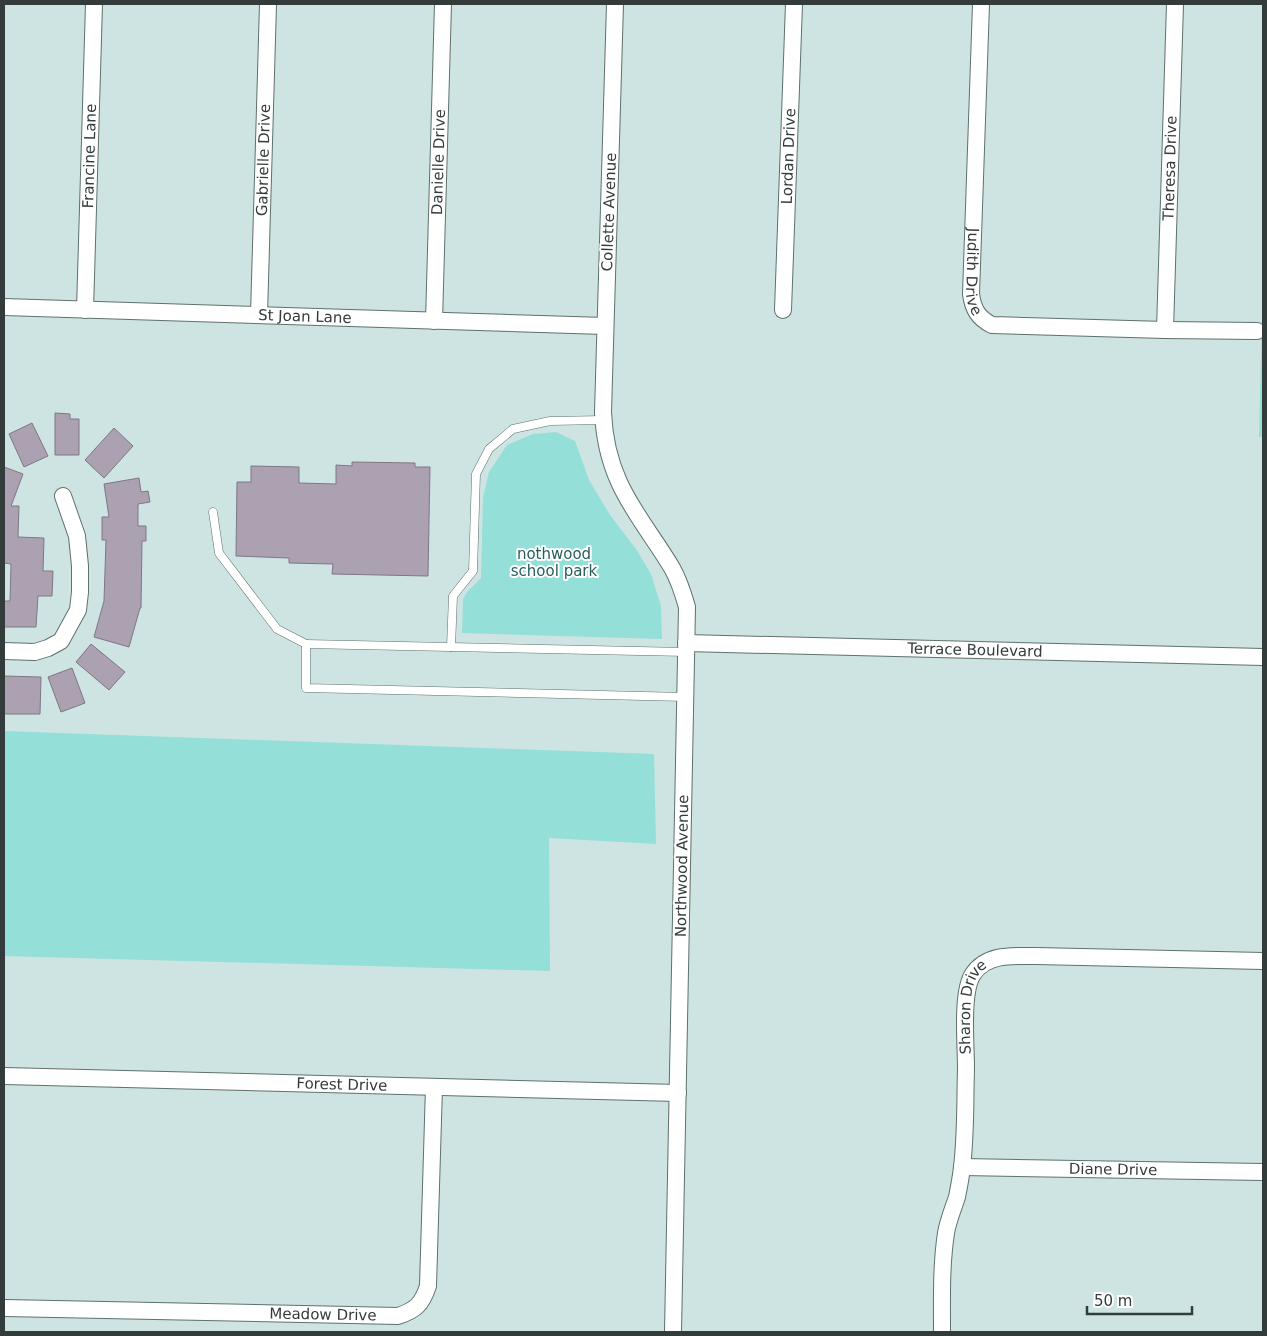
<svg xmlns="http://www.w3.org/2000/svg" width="1267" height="1336" viewBox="0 0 1267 1336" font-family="'DejaVu Sans',sans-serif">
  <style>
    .green { fill: #94dfd8 }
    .building { fill: #aba1b1; stroke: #7f7684 }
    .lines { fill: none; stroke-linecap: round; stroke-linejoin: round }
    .lane-casing { stroke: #5d716f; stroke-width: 9 }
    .street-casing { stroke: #5d716f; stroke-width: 18 }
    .lane { stroke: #fff; stroke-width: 8 }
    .street { stroke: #fff; stroke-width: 16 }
    .labels { text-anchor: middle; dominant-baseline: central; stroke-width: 4; stroke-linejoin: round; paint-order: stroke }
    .street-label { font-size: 15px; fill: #333c3b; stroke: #fff }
    .park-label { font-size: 15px; fill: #265e59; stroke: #fff }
  </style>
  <rect width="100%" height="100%" fill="#cee4e2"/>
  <g class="green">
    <polygon points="1263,275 1263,437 1259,437"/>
    <polygon points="556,432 575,441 589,480 610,515 636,549 651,574 661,606 662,639 462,633 463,599 467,592 481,578 483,498 489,472 507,445 533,434"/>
    <polygon points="4,731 654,754 656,844 549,838 550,971 4,956"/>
  </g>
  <g class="building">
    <polygon points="55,413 70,414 70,419 79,419 79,455 55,455"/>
    <polygon points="32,423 48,456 24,467 9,434"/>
    <polygon points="114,428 133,446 104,478 85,460"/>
    <polygon points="352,462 415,463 415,467 430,467 428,576 332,574 333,564 289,563 289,558 236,556 237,482 251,482 251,466 299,467 299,483 336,484 336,465 352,466"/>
    <polygon points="4,467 23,474 11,506 19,506 18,537 44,538 43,571 53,571 52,596 38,596 36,627 4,627 4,601 10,601 11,564 4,563"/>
    <polygon points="139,478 141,492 148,491 150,502 138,504 138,526 146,526 146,541 142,541 141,608 140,608 129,647 94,637 104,601 106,540 102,540 102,517 109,517 104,484"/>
    <polygon points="91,644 125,672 109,690 76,662"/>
    <polygon points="72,668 85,703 61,712 48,677"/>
    <polygon points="4,676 41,677 40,714 4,714"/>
  </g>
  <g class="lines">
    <defs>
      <g id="lane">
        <polyline points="213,512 219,553 277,629 306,644"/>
        <polyline points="451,647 453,596 473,571 476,474 489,449 513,429 550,421 603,420"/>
        <polyline points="685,697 306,688 306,644 686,652"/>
      </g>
      <g id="street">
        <path d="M615 4 603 412C604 437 609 460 619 482 633 513 655 539 672 568 679 580 683 593 687 607L673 1332"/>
        <path id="s1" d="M981 4 971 294C973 309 978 318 992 325L1165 330 1257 331"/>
        <path id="s2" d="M4 307 605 326"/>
        <path id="s3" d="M85 310 94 4"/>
        <path id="s4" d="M783 310 794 4"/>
        <path id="s5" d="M259 315 268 4"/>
        <path id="s6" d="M434 321 443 4"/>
        <path id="s7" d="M1165 330 1175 4"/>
        <path id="s8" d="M686 643 1263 657"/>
        <polyline points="4,651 35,652 48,648 61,641 78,610 80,592 80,566 77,536 63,496"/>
        <path id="s9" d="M4 1076 678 1093"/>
        <path id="s10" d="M962 1167 1263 1172"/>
        <path id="s11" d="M4 1308 398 1316C416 1310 422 1304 428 1286L434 1087"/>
        <path id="s12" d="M942 1332C942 1299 941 1266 946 1233 948 1221 953 1209 957 1197 959 1187 961 1177 962 1167 966 1134 965 1101 966 1068 966 1044 961 992 973 974 987 953 1014 956 1036 956L1263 961"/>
      </g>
    </defs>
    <use href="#lane" class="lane-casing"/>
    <use href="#street" class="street-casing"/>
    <use href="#lane" class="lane"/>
    <use href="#street" class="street"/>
  </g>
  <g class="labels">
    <g class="street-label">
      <text stroke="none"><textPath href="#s3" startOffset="154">Francine Lane</textPath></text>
      <text stroke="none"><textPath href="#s4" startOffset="154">Lordan Drive</textPath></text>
      <text stroke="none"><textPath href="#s5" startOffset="155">Gabrielle Drive</textPath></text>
      <text stroke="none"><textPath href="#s6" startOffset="159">Danielle Drive</textPath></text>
      <text stroke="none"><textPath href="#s7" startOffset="162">Theresa Drive</textPath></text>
      <text transform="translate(609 212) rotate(-88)">Collette Avenue</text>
      <text stroke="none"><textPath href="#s1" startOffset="268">Judith Drive</textPath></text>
      <text stroke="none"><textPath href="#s2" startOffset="301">St Joan Lane</textPath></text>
      <text stroke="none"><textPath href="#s8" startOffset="289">Terrace Boulevard</textPath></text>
      <text transform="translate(682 866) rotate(-89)">Northwood Avenue</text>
      <text stroke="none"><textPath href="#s12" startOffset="329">Sharon Drive</textPath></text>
      <text stroke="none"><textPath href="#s9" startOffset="338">Forest Drive</textPath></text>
      <text stroke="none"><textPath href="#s10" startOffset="151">Diane Drive</textPath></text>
      <text stroke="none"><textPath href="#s11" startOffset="319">Meadow Drive</textPath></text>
    </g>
    <g class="park-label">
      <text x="554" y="554">nothwood<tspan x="554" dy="17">school park</tspan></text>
    </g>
  </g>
  <rect width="1267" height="1336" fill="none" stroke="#333c3b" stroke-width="10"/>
  <path d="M1087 1306v8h105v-8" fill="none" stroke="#333c3b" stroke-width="2.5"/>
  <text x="1094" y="1306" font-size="15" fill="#333c3b" stroke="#ffffff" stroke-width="4" paint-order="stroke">50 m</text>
</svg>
